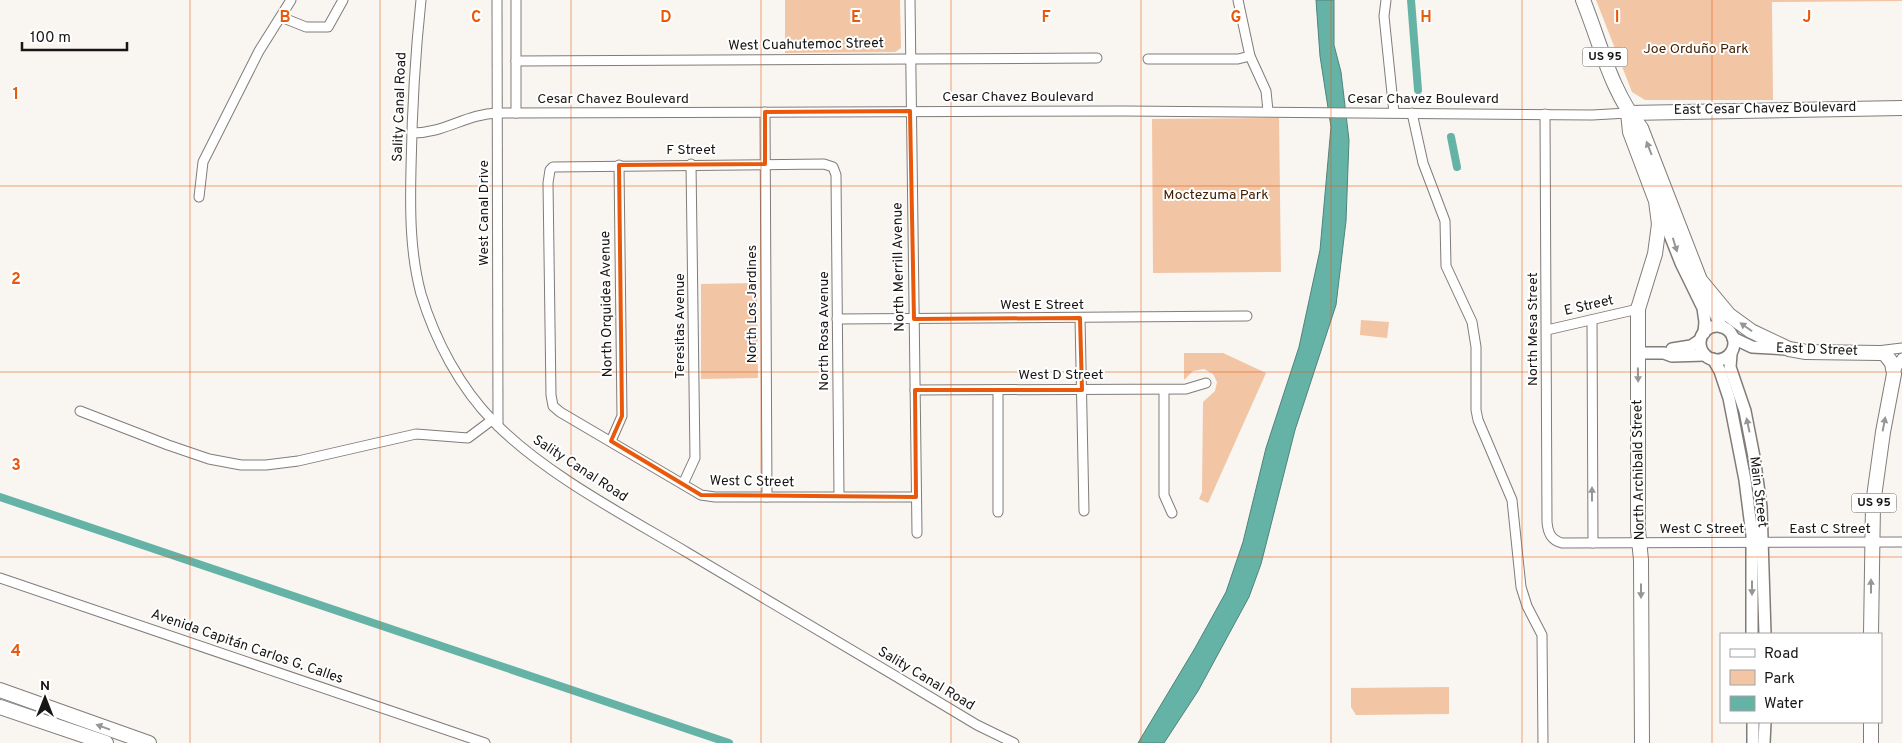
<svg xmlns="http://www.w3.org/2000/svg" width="1902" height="743" viewBox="0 0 1902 743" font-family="Overpass,sans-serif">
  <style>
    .green { fill: #f2c5a4 }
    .water { fill: #65b3a6; stroke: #4e847a }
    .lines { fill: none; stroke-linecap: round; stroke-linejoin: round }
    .canal { stroke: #65b3a6; stroke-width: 8 }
    .minor-casing { stroke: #807c79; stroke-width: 11 }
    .major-casing { stroke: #807c79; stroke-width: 14 }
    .highway-casing { stroke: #807c79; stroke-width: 16 }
    .minor { stroke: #fff; stroke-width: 9 }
    .major { stroke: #fff; stroke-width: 11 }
    .highway { stroke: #fff; stroke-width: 14 }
    .oneway { fill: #979696 }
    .marked { fill: none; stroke: #e8590c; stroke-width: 4; stroke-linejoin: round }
    .grid { fill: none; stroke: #e8590c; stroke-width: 1; stroke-opacity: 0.55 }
    .labels { text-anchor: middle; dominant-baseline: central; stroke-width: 4; stroke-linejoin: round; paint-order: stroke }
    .shield { fill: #fff; stroke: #5d5c5b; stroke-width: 1 }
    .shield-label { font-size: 12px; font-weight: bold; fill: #181615 }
    .street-label { font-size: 14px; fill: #181615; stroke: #fff }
    .park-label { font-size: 14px; fill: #422001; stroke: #fff }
    .grid-label { font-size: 16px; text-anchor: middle; font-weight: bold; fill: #e8590c; stroke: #fff; stroke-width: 4; stroke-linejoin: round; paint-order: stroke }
  </style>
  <rect width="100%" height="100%" fill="#f9f5f1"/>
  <g class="green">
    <polygon points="785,0 900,0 901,48 895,52 785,53"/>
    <polygon points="1596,0 1902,0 1902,1 1772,2 1773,100 1645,100 1632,92"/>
    <polygon points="1279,118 1281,272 1153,273 1152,119"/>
    <polygon points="757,283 758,378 701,379 701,284"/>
    <polygon points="1361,320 1389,322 1387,338 1360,335"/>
    <polygon points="1184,353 1223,353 1266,373 1208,503 1199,499 1202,492 1203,402 1215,391 1217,382 1213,374 1204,369 1193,371 1184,380"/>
    <polygon points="1449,687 1449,714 1356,715 1351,707 1351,688"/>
  </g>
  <polygon class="water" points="1316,0 1334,0 1334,45 1341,72 1349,140 1346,221 1336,305 1295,430 1261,564 1249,597 1198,691 1164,743 1138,743 1195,648 1226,592 1243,542 1266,448 1299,347 1320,250 1331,127 1320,56"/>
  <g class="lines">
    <g class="canal">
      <polyline points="1411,0 1418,90"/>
      <polyline points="1451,137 1457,167"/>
      <polyline points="0,497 729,743"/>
    </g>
    <defs>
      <g id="minor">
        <path d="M421 0C415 56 412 112 411 168 410 211 410 253 421 294 435 340 460 388 494 422 545 474 624 515 688 553 784 610 881 667 977 725L1014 743"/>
        <polyline points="497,0 498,426"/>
        <polyline points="910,0 917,533"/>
        <polyline points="1238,0 1250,56 1266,91 1268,111"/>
        <polyline points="1386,0 1384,16 1394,113"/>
        <polyline points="281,17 306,27 328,27 343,0"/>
        <polyline points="1148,59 1238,59 1250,56"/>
        <polyline points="516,61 1097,58"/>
        <polyline points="765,112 767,497"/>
        <polyline points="516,113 516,0"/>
        <polyline points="1412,113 1423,163 1445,221 1446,266 1472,322 1476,347 1476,410 1478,420 1512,500 1521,587 1527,606 1542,635 1543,743"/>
        <path d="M1545 114 1547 522C1548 533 1551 540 1562 543L1902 542"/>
        <path d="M412 133C446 133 465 114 498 113L1124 111 1592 115 1628 113"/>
        <polyline points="199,197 203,162 259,51 291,0"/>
        <polyline points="1080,318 1084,511"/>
        <polyline points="837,319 1247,316"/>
        <polyline points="1592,320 1593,543"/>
        <polyline points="1547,330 1638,309"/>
        <polyline points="1877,351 1902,348"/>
        <polyline points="1895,371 1902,358"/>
        <polyline points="915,390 1186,389 1206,383"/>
        <polyline points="998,390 998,512"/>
        <polyline points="1164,390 1164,495 1172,513"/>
        <polyline points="80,411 168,445 209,459 241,465 266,465 298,461 416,434 468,438 492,420"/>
        <polyline points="611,441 622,416 619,165"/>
        <polyline points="683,484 695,458 691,164"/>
        <polyline points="839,496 836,175 833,167 824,164 553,167 550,170 548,183 551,395 553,406 560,412 701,495 715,497 916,497"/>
        <polyline points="0,578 485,743"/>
      </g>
      <g id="major">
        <polyline points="1659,207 1681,263 1703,308 1705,322 1704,333"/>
        <polyline points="1705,296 1722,327"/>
        <circle cx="1717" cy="343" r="17"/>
        <polyline points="1733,338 1752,347 1787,349"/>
        <polyline points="1672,349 1691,346 1700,340"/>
        <polyline points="1637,353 1664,353 1672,356 1705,355"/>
        <polyline points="1731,354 1730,367 1745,411 1754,457 1761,507 1765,634"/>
        <polyline points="1713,359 1720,371 1729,398 1745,480 1752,535 1752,634"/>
        <polyline points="1753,722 1753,743"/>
        <polyline points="1764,743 1765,722"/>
      </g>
      <g id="highway">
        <path d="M1583 0C1600 42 1611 92 1641 128L1700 280 1729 315 1751 331 1789 349 1806 352 1880 353 1885 354 1892 363 1894 374 1883 432 1873 504 1871 634"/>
        <polyline points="1628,113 1630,132 1656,201 1659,224 1655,254 1638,309 1638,530 1641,560 1642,743"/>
        <polyline points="1628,113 1902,108"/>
        <polyline points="0,690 149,743"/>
        <polyline points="0,707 106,743"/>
        <polyline points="1871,722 1871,743"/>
      </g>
    </defs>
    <use href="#minor" class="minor-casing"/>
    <use href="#major" class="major-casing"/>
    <use href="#highway" class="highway-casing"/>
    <use href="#minor" class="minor"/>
    <use href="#major" class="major"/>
    <use href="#highway" class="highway"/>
  </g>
  <defs><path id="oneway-solid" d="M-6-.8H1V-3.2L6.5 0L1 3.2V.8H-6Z" transform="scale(1.25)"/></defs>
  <g class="oneway">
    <use href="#oneway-solid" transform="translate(1649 148) rotate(-111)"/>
    <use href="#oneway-solid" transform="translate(1675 245) rotate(73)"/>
    <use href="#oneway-solid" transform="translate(1746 327) rotate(-145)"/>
    <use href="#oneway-solid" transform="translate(1638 375) rotate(89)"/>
    <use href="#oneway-solid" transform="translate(1884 424) rotate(-79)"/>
    <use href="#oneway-solid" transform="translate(1748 425) rotate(-102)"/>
    <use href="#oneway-solid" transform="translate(1592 494) rotate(-90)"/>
    <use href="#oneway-solid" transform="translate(1871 586) rotate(-90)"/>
    <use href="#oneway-solid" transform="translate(1752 588) rotate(90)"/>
    <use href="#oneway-solid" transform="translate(1641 591) rotate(90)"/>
    <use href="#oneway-solid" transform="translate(103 727) rotate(-160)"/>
  </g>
  <path class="marked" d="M910 111 914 319 1080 318 1082 390H915L916 497 701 495 611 441 622 416 619 165 765 164V112Z"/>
  <path class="grid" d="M190 0V743M380 0V743M571 0V743M761 0V743M951 0V743M1141 0V743M1331 0V743M1522 0V743M1712 0V743M0 186H1902M0 372H1902M0 557H1902"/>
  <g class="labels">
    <g class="shield">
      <rect x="1582.5" y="47.5" width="45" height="19" rx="4"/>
      <rect x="1851.5" y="493.5" width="45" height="19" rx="4"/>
    </g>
    <g class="shield-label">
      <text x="1605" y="57">US 95</text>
      <text x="1874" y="503">US 95</text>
    </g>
    <g class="street-label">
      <text transform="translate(806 45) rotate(-1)">West Cuahutemoc Street</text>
      <text x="1018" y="97">Cesar Chavez Boulevard</text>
      <text x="613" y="99">Cesar Chavez Boulevard</text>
      <text x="1423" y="99">Cesar Chavez Boulevard</text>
      <text transform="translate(400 107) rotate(-88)">Sality Canal Road</text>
      <text transform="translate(1765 109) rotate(-1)">East Cesar Chavez Boulevard</text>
      <text x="691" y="150">F Street</text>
      <text transform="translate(484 213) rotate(-90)">West Canal Drive</text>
      <text transform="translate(899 267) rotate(-91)">North Merrill Avenue</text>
      <text transform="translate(607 304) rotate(-91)">North Orquidea Avenue</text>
      <text transform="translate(752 304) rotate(-90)">North Los Jardines</text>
      <text x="1042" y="305">West E Street</text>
      <text transform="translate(1589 306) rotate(-13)">E Street</text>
      <text transform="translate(680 326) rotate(-90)">Teresitas Avenue</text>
      <text transform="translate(1533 329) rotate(-90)">North Mesa Street</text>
      <text transform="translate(824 331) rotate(-90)">North Rosa Avenue</text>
      <text transform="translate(1817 350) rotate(2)">East D Street</text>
      <text x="1061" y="375">West D Street</text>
      <text transform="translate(580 469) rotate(33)">Sality Canal Road</text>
      <text transform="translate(1639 470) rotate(-91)">North Archibald Street</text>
      <text transform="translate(752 482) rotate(1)">West C Street</text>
      <text transform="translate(1758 492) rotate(83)">Main Street</text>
      <text x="1702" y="529">West C Street</text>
      <text x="1830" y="529">East C Street</text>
      <text transform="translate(247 647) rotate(19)">Avenida Capitán Carlos G. Calles</text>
      <text transform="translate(926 679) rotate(31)">Sality Canal Road</text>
    </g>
    <g class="park-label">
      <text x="1696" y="49">Joe Orduño Park</text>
      <text x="1216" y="195">Moctezuma Park</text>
    </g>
  </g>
  <g class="grid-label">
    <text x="285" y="22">B</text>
    <text x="476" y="22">C</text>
    <text x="666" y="22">D</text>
    <text x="856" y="22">E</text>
    <text x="1046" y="22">F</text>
    <text x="1236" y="22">G</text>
    <text x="1426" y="22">H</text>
    <text x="1617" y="22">I</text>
    <text x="1807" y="22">J</text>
    <text x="16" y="99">1</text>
    <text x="16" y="284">2</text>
    <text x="16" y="470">3</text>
    <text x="16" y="656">4</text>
  </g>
  <rect x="1720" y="633" width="162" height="90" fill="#ffffff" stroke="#a3a2a1"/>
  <rect x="1730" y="649" width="25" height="8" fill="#ffffff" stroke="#a3a2a1"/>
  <text x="1764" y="658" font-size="15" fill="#181615">Road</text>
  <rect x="1730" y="670" width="25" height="15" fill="#f2c5a4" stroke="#a3a2a1"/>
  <text x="1764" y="683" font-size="15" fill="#181615">Park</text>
  <rect x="1730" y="696" width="25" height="15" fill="#65b3a6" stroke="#a3a2a1"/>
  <text x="1764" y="708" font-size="15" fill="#181615">Water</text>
  <g transform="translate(45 698)" stroke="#ffffff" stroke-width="4" paint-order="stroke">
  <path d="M0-4L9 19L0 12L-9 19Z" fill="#181615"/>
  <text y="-8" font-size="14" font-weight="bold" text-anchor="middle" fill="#181615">N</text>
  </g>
  <path d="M22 42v8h105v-8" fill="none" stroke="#181615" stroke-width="2.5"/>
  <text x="30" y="42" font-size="15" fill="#181615" stroke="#ffffff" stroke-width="4" paint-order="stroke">100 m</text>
</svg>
